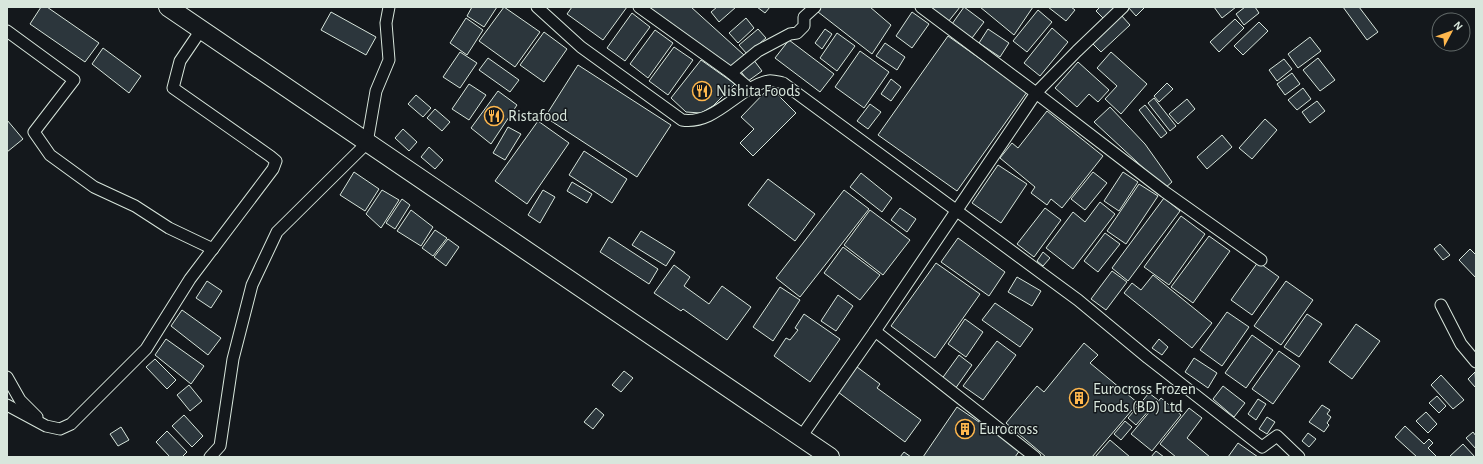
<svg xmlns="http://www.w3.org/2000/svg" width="1483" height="464" viewBox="0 0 1483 464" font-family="'Alegreya Sans',sans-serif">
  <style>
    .building { fill: #2c363c; stroke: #d8e6dc }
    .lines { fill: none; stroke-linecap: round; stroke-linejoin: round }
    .minor-casing { stroke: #d8e6dc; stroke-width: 13 }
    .trunk-casing { stroke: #d8e6dc; stroke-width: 20 }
    .minor { stroke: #14181c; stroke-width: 11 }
    .trunk { stroke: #14181c; stroke-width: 18 }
    .labels { text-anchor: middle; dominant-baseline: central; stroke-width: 3; stroke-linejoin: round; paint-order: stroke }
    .poi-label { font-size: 16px; fill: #d8e6dc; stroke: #14181c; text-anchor: start }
  </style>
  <rect width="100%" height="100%" fill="#14181c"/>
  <g class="building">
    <polygon points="41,7 47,7 99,43 85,62 30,24"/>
    <polygon points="472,7 497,7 484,27 467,16"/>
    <polygon points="504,7 540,32 515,67 479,41"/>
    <polygon points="572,7 627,7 603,40 567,14"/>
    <polygon points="649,7 691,7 744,55 730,69"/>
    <polygon points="717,7 736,7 719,22 711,12"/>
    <polygon points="757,7 770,7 765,13"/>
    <polygon points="821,7 870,7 891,25 872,54 818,12"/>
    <polygon points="928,7 960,7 948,22"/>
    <polygon points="964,7 984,22 972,38 952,24"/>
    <polygon points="980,7 1033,7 1014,35"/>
    <polygon points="1048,7 1071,7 1075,10 1066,21"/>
    <polygon points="1100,7 1119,7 1105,20 1096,11"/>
    <polygon points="1128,7 1145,7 1136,16"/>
    <polygon points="1214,7 1236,7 1222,18"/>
    <polygon points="1245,7 1255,7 1259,13 1244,25 1236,14"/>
    <polygon points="1343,7 1359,7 1378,32 1367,40"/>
    <polygon points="1038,10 1052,22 1027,52 1013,41"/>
    <polygon points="331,12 376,37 366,55 321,30"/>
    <polygon points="912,12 929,24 912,48 896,36"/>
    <polygon points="632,13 650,27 625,61 607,48"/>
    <polygon points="1121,15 1130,25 1101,52 1092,43"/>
    <polygon points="466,18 483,30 467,55 450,43"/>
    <polygon points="746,18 754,28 738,43 729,33"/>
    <polygon points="1235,19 1244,28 1219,52 1210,42"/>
    <polygon points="1259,22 1268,31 1243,55 1234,46"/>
    <polygon points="1052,28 1068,42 1040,76 1024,63"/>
    <polygon points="758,29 766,38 747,54 739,45"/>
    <polygon points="825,29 832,34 822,49 815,43"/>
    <polygon points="988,29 1009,43 1000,57 979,43"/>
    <polygon points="655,30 673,43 648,78 630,64"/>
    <polygon points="544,32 567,49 544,82 520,65"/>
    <polygon points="837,33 855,46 837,71 820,58"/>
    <polygon points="948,36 1027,92 957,191 878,135"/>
    <polygon points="1310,37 1321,51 1298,68 1288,54"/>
    <polygon points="789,40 834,74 820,92 775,58"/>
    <polygon points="885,43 905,57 897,70 876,56"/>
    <polygon points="674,47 693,60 668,95 649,81"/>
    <polygon points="103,48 141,76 129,93 92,64"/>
    <polygon points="860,51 889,72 864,108 835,87"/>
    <polygon points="460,52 477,63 460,88 443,77"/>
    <polygon points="1111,52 1147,84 1121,114 1105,99 1117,86 1097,68"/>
    <polygon points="488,58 519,80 510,92 479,70"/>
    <polygon points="1318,58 1335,80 1320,91 1303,70"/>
    <polygon points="753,59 762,71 748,81 739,69"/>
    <polygon points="1284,59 1292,69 1277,81 1269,70"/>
    <polygon points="701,60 735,84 713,106 701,113 686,112 671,98"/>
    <polygon points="1078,62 1109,90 1098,102 1089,94 1077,107 1055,88"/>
    <polygon points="578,65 671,125 637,177 545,117"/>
    <polygon points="1292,73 1300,84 1285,95 1277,84"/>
    <polygon points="891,79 901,87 891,101 881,94"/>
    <polygon points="1167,83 1173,89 1159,102 1154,96"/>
    <polygon points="469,84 486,95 469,120 452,109"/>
    <polygon points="770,87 796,113 753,156 740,143 754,129 741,117"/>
    <polygon points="1303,88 1311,99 1297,110 1288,100"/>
    <polygon points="498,91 517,105 491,144 471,128"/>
    <polygon points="416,95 431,108 423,117 408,104"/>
    <polygon points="1154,98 1176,126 1170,131 1148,103"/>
    <polygon points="1187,99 1195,109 1178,124 1169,114"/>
    <polygon points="1317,101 1325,111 1310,123 1302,112"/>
    <polygon points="870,104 881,112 868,129 857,121"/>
    <polygon points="1145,105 1167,133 1161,138 1139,110"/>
    <polygon points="1110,107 1145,144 1172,182 1165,188 1094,122"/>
    <polygon points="435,109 450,122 442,131 427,118"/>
    <polygon points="1047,111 1103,156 1062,208 1051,199 1047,205 1031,193 1035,187 1000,158 1012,143 1018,148"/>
    <polygon points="1265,119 1277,130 1252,159 1239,148"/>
    <polygon points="7,120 23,139 7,152"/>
    <polygon points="538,121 569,143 527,204 495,181"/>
    <polygon points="508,127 521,134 505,160 493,153"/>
    <polygon points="403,129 417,142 409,151 395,138"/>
    <polygon points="1222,135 1232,147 1207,169 1197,157"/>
    <polygon points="429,147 443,160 435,169 421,157"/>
    <polygon points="584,151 627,179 612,203 569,175"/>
    <polygon points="998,165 1027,184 1001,223 972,203"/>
    <polygon points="354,172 379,189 365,211 340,195"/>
    <polygon points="1093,172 1107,183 1085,210 1071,199"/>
    <polygon points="1123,172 1138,182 1119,211 1104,201"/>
    <polygon points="861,173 892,198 882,212 850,187"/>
    <polygon points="768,179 815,214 795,241 748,205"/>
    <polygon points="572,182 592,194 587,203 567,191"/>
    <polygon points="1139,184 1158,196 1126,244 1107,231"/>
    <polygon points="382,190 399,200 381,228 366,214"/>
    <polygon points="543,190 555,197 540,223 528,215"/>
    <polygon points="844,190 869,209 800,297 776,278"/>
    <polygon points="1164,198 1180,211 1128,281 1112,268"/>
    <polygon points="402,199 410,205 395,229 386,223"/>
    <polygon points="1100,202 1115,214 1073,269 1046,248 1073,212 1085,222"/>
    <polygon points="900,208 916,219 907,232 891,220"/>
    <polygon points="1045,208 1061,220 1034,257 1017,244"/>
    <polygon points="411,210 433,227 421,246 397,231"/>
    <polygon points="870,210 910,240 883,275 844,245"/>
    <polygon points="1181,216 1205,234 1169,285 1144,267"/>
    <polygon points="435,230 447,238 433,256 422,248"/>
    <polygon points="641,231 675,252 666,266 632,245"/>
    <polygon points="1105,233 1120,244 1098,272 1084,261"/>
    <polygon points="1209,236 1230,251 1193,303 1171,287"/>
    <polygon points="609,237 658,269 649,284 600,252"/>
    <polygon points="958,238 1005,272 989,296 941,262"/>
    <polygon points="448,239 459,247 446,266 434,257"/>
    <polygon points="1440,244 1450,255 1443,260 1434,249"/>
    <polygon points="843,247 880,275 860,300 824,273"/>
    <polygon points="1470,249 1476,255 1476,278 1459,260"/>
    <polygon points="1043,252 1050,258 1043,266 1037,261"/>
    <polygon points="1258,262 1279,277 1252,315 1231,300"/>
    <polygon points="936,263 980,294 935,358 891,326"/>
    <polygon points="674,265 690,277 684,286 709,304 722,286 751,307 727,340 683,309 681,311 654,293"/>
    <polygon points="1112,271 1127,282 1106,310 1091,299"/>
    <polygon points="1153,275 1212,323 1192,348 1124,293 1132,283 1141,290"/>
    <polygon points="1017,277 1041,291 1032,306 1008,292"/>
    <polygon points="207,281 222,291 211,308 196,298"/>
    <polygon points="1286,281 1313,300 1281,345 1254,326"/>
    <polygon points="780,287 800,300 773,341 753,327"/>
    <polygon points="838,295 853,306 836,331 821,321"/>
    <polygon points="995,303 1033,329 1020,347 982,320"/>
    <polygon points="182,310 221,338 208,355 171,326"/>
    <polygon points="1227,312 1249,327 1222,366 1200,350"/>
    <polygon points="804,314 840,339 810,382 774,356 786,338 790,340 798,330 795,328"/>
    <polygon points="1307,314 1322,324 1299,357 1284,347"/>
    <polygon points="965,319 983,332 966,357 948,344"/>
    <polygon points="1356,324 1380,341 1352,379 1329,362"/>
    <polygon points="1252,335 1273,350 1246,388 1225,373"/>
    <polygon points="166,339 204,366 191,384 155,355"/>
    <polygon points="1159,339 1168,347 1162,355 1152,348"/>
    <polygon points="997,341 1016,355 983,400 963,386"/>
    <polygon points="1084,343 1098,355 1090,363 1138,403 1092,457 1046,457 1006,423 1037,386 1044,392"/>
    <polygon points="1279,351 1300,366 1273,404 1252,389"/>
    <polygon points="959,355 972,365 955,389 941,380"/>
    <polygon points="1194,358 1217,373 1208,388 1185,372"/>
    <polygon points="155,359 176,380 167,389 146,367"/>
    <polygon points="857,367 880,384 877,388 921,420 905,442 838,392"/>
    <polygon points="624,371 633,378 621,392 612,385"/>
    <polygon points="1475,372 1476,386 1475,387 1468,379"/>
    <polygon points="1441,375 1464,400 1453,409 1431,385"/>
    <polygon points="189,385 202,401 190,411 177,395"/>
    <polygon points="1223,386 1245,403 1234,417 1213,399"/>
    <polygon points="1149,393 1158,400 1136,425 1128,418"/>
    <polygon points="1437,396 1446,406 1439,413 1429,403"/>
    <polygon points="1161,398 1181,415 1152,451 1131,434"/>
    <polygon points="1258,399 1266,404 1256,420 1248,414"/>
    <polygon points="1322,405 1330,410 1327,414 1331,417 1327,423 1329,425 1324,432 1309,422"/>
    <polygon points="957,407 1020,450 1015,457 923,457"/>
    <polygon points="596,408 604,415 593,429 584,422"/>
    <polygon points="1189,408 1202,418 1187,438 1210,457 1176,457 1160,444"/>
    <polygon points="1426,412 1437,424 1428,433 1416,421"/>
    <polygon points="184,415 203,436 192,447 172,426"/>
    <polygon points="1267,417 1275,422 1267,434 1259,429"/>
    <polygon points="1125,421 1132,427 1121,440 1114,434"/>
    <polygon points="1405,426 1424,444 1429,439 1433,443 1428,448 1437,457 1417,457 1395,437"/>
    <polygon points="121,427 129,440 118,446 110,434"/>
    <polygon points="167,431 187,452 182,457 170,457 156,442"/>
    <polygon points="1473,432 1476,436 1476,449 1466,438"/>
    <polygon points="1308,433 1316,439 1309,447 1302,441"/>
    <polygon points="1110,440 1130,457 1095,457"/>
    <polygon points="1238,443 1258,457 1228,457"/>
    <polygon points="1463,444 1475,457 1449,457"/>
    <polygon points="1156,451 1164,457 1151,457"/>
    <polygon points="904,452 911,457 900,457"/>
  </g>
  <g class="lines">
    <defs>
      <g id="minor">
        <path d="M537 7 581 47 682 120C716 125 737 88 768 81 772 80 778 82 783 83L1078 300 1148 358 1262 447 1277 436 1299 457"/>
        <polyline points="639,7 731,73 750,89"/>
        <polyline points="921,7 1036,93 1165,192 1261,260"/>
        <polyline points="7,31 74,80 34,132 50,155 94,187 135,206 169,228 213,249"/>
        <polyline points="731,73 758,51 790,34 797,33 804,26 804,17 815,7"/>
        <polyline points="1441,305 1461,344 1476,362"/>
        <polyline points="875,331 1035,457"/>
        <polyline points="7,377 20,400 37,417"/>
        <polyline points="7,405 46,426 60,429 71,424 146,349 190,279 273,169 276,161 270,156 173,88 180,61 201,30"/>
        <polyline points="801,437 875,331 1036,93 1077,51 1123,7"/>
        <polyline points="210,457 220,446 233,359 252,285 277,232 367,143 376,91 389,60 386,23 389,7"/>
      </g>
      <polyline id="trunk" points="168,7 830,457"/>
    </defs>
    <use href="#minor" class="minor-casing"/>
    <use href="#trunk" class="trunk-casing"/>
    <use href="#minor" class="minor"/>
    <use href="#trunk" class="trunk"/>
  </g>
  <defs>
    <symbol id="restaurant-ring" viewBox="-11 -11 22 22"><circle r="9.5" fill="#14181c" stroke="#ffb74d" stroke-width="1.5"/><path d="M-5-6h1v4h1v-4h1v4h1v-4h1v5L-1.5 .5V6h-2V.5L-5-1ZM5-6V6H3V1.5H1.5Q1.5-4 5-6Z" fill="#ffb74d"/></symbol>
    <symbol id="building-ring" viewBox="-11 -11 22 22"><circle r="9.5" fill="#14181c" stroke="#ffb74d" stroke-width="1.5"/><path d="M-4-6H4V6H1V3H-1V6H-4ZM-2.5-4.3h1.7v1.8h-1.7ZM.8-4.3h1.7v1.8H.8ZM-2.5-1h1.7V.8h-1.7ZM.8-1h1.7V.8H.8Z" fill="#ffb74d"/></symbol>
  </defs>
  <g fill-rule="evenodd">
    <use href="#restaurant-ring" x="691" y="80" width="22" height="22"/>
    <use href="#restaurant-ring" x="483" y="105" width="22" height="22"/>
    <use href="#building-ring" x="1068" y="387" width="22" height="22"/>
    <use href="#building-ring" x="954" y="418" width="22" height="22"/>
  </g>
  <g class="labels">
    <g class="poi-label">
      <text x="716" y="91">Nishita Foods</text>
      <text x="508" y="116">Ristafood</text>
      <text x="1093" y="389">Eurocross Frozen<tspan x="1093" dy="18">Foods (BD) Ltd</tspan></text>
      <text x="979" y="429">Eurocross</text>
    </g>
  </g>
  <rect width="1483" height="464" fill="none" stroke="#d8e6dc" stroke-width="16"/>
  <g transform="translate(1451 32) rotate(49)"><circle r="19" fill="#14181c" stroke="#626a69"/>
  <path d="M0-3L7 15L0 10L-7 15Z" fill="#ffb74d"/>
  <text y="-6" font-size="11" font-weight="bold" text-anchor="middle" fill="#d8e6dc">N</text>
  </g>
</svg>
